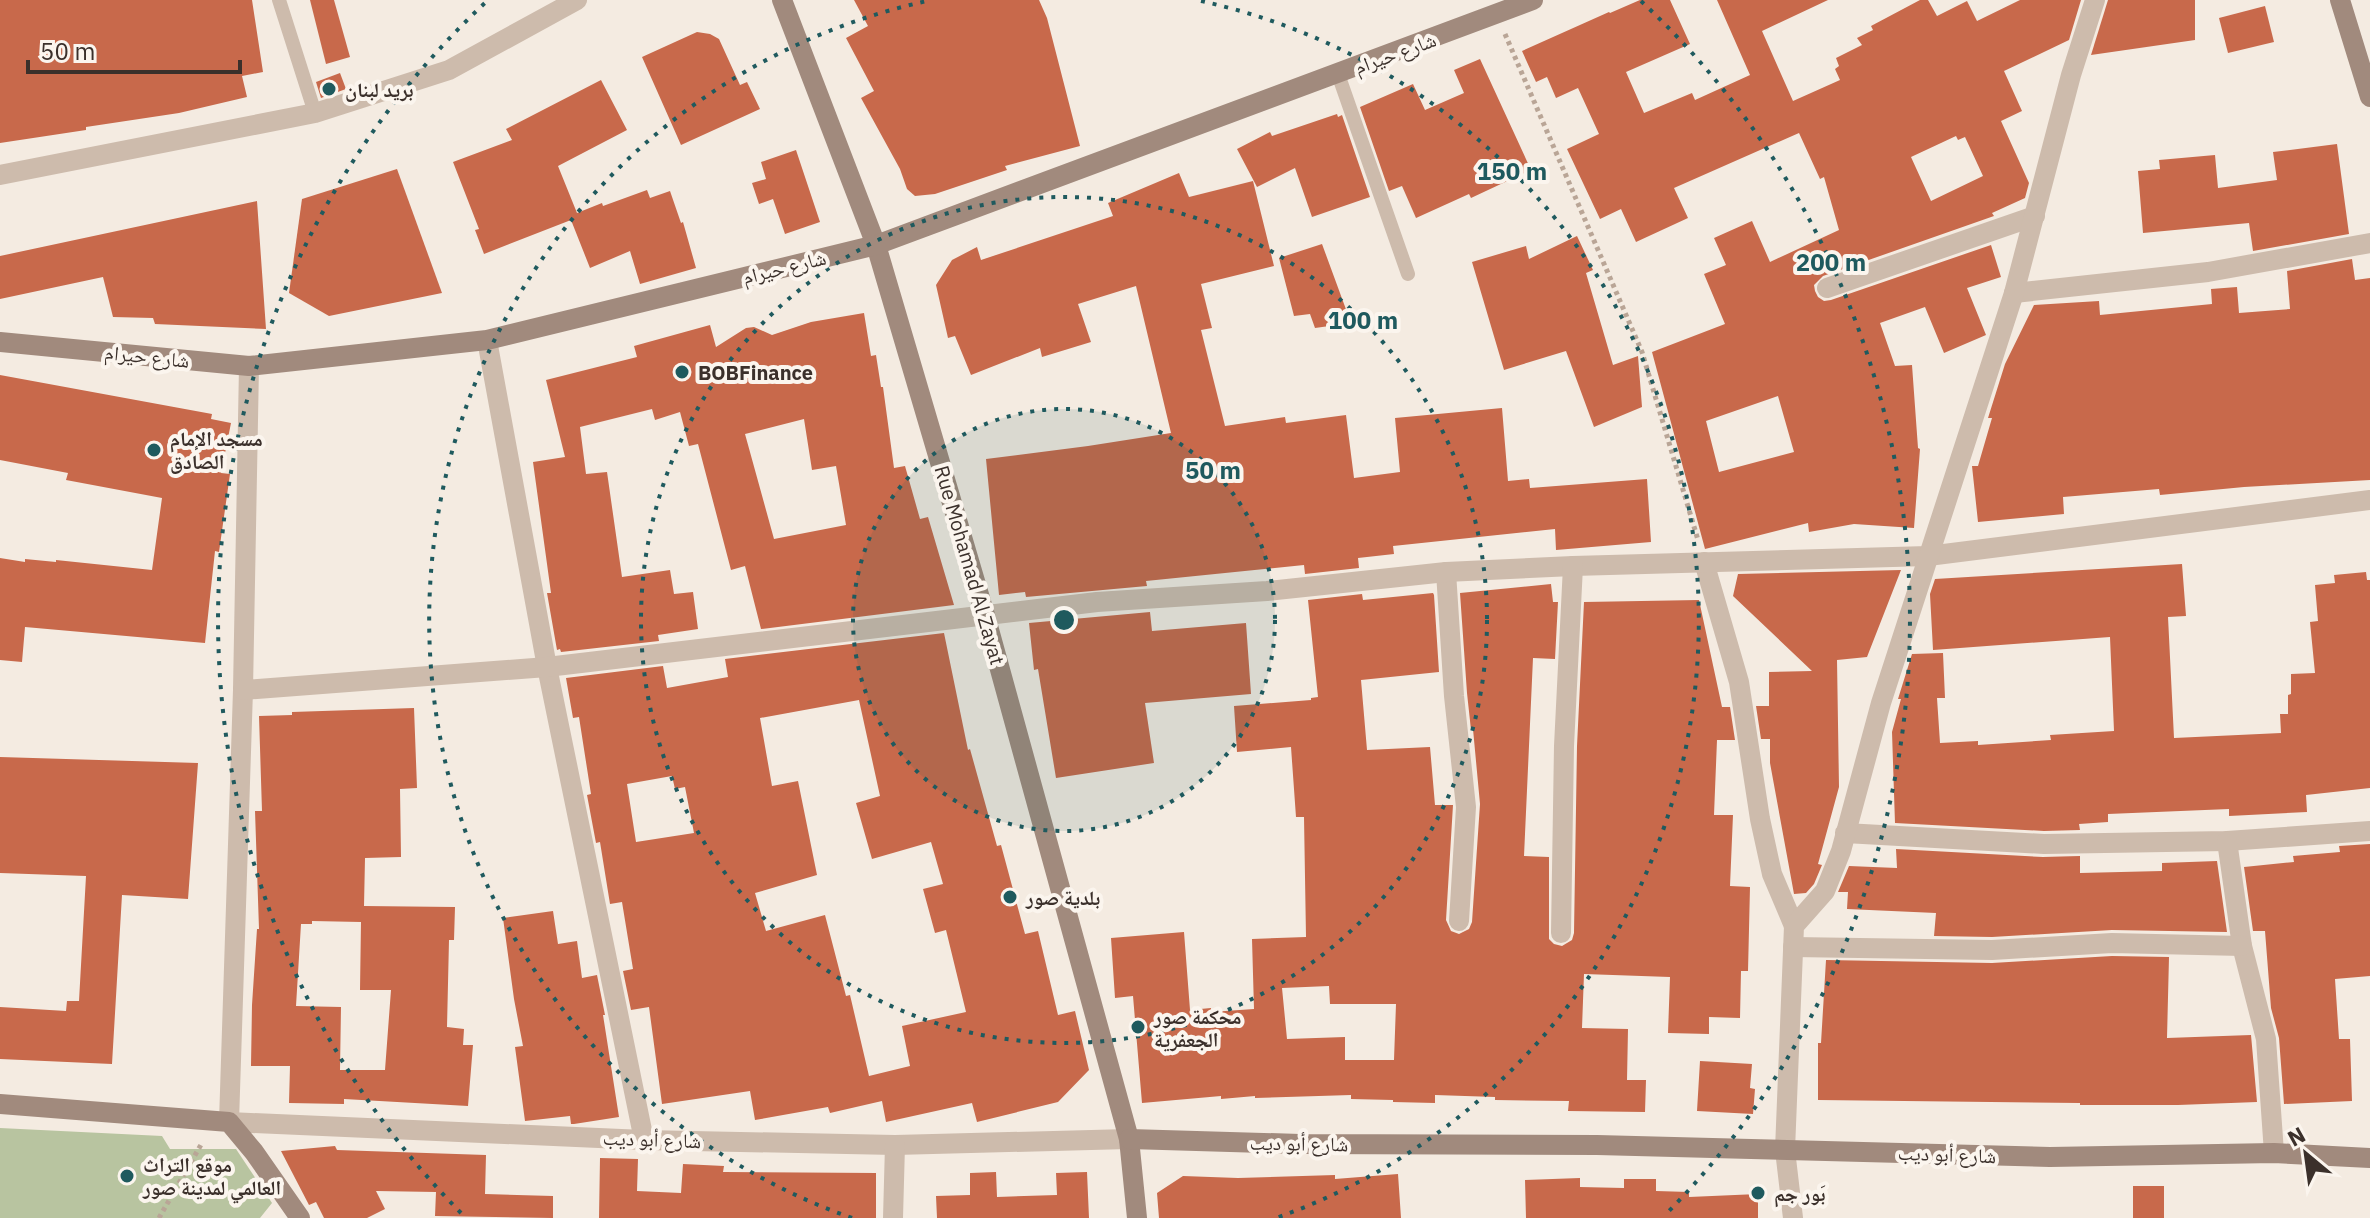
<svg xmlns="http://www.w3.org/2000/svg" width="2370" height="1218" viewBox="0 0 2370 1218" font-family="'IBM Plex Sans','Noto Naskh Arabic',sans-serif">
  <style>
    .green { fill: #b8c4a0 }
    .building { fill: #c8694b; fill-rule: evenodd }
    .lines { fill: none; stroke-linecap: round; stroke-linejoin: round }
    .path { stroke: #b9a596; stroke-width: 5; stroke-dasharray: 4 4; stroke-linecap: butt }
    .lane { stroke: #cdbbac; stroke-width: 14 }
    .street { stroke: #cdbbac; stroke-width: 20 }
    .secondary { stroke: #a18a7d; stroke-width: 20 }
    .ring { fill: none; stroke: #1f5a5e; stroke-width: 4; stroke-dasharray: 4 8 }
    .poi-dot { fill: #1f5a5e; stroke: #fbf5ee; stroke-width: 3 }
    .labels { text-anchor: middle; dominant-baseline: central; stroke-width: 8; stroke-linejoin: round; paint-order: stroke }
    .street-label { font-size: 20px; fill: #3b302b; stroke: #fbf5ee }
    .poi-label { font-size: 20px; font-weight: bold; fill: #3b302b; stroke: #fbf5ee; text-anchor: start }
    .centre { fill: #1f5a5e; stroke: #fbf5ee; stroke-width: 4 }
    .ring-label { font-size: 24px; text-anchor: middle; font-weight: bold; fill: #1f5a5e; stroke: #fbf5ee; stroke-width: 8; stroke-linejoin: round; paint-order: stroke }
  </style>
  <rect width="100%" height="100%" fill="#f4ebe1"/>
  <polygon class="green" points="0,1128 162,1136 170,1149 236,1149 272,1203 260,1218 0,1218"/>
  <g class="building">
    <polygon points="0,0 252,0 263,72 242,76 247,97 179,113 86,127 86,130 0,143"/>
    <polygon points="310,0 334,0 350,57 326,64"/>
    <polygon points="854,0 1039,0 1047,18 1080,146 1005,166 1007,170 935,194 915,196 907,189 900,169 861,98 874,91 846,38 868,26"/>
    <path d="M1640 0H1670L1690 44 1626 72 1644 113 1692 93 1695 100 1750 75 1717 0H1828L1762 31 1793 101 1840 80 1835 69 1839 66 1836 58 1862 45 1857 38 1873 30 1871 26 1920 0H1928L1937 16 1967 1 1977 21 2020 0H2081L2069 40 2004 71 2022 111 2001 121 2029 183 2025 198 1992 213 1994 216 1823 276 1814 285 1815 291 1818 297 1824 301 1831 300 1991 245 2001 277 1967 288 1986 335 1944 353 1925 307 1880 323 1895 366 1912 365 1918 448 1920 449 1914 528 1854 524 1809 532 1808 523 1705 549 1652 352 1725 324 1704 274 1726 265 1714 238 1752 221 1770 262 1839 230 1824 177 1820 179 1799 133 1674 188 1688 218 1636 242 1621 209 1600 219 1567 149 1599 134 1578 88 1556 98 1547 77 1536 82 1522 51 1609 12 1610 13ZM1956 136 1958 140 1965 137 1983 176 1931 201 1911 157ZM1778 396 1794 452 1719 472 1706 421Z"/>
    <polygon points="2108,0 2195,0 2195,40 2091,55"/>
    <polygon points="2265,6 2274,42 2228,53 2219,18"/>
    <polygon points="697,32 710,34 719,39 740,85 747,82 760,109 681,145 642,57"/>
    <polygon points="1480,59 1531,170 1471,198 1469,194 1416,218 1402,186 1389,191 1360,107 1413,84 1425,110 1464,93 1454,70"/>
    <polygon points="340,73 346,89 321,98 316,82"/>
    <polygon points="601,80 627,130 558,166 577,213 602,203 603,206 647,190 650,198 670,191 681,223 683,222 696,268 640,284 630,251 590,268 571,220 484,254 475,230 479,229 453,162 512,140 506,129"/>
    <polygon points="1337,114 1338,117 1342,115 1370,197 1312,217 1295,168 1257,187 1237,149 1270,132 1272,136"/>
    <polygon points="2337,144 2349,234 2253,251 2249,223 2143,233 2138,171 2160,169 2159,160 2215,155 2218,188 2277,180 2273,152"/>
    <polygon points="796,150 820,222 785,234 773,199 759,204 752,183 766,179 761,162"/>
    <polygon points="397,169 442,293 329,316 289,293 302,199"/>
    <polygon points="1179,173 1189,197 1253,181 1274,266 1201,284 1212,328 1201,330 1225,426 1285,417 1286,423 1346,415 1354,478 1400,472 1395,418 1502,408 1508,481 1529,479 1530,488 1647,479 1651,542 1556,550 1555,529 1393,546 1394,554 1358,558 1359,568 1305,574 1304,565 1146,581 1147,586 1026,597 1025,592 999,595 986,459 1088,446 1171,433 1136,286 1078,304 1091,342 1042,357 1040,348 971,375 955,336 948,338 936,285 952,260 977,247 981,260 1113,216 1108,203"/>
    <polygon points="257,201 266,329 155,324 153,318 113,317 103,277 0,299 0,256"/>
    <polygon points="1577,236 1593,270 1586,273 1613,365 1638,356 1642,407 1594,427 1566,351 1504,370 1472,262 1526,246 1529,259"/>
    <polygon points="1322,244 1351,323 1315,328 1310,314 1294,316 1279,258"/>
    <polygon points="2352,259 2355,280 2370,278 2370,480 2244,487 2160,495 2159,489 2063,497 2064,514 1978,522 1972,466 1978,466 1992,418 1988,418 2005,364 2034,305 2099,301 2100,315 2212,304 2211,289 2237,287 2239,313 2290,309 2287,271"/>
    <path d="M864 313 871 356 876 355 881 387H883L894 468 905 466 920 519 928 517 954 605 761 629 745 566 731 570 698 444 689 446 680 412 655 420 652 409 580 427 586 474 607 472 622 577 670 570 674 594 693 592 698 629 658 635 659 641 561 652 560 649 557 650 547 593H551L533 462 565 457 546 380 637 357 634 346 710 325 716 347 746 328 754 327 772 335 811 322ZM804 419 812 470 836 466 846 525 774 539 745 434Z"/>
    <polygon points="0,375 212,414 211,419 231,423 221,473 230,474 219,552 215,551 205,643 25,627 22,662 0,660 0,558 25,562 25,559 56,562 56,560 152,570 162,498 66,480 68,473 0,460"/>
    <polygon points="2182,564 2186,616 2168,617 2174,738 2281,733 2280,714 2288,714 2288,695 2291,694 2291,674 2315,673 2310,622 2318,621 2315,585 2335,583 2334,575 2366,572 2367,580 2370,580 2370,788 2306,795 2307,812 2229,816 2229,809 2108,814 2108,822 2079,824 2080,830 2044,831 1895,823 1892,732 1901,699 1898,699 1912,654 1943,653 1945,698 1937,698 1940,743 1978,741 1978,745 2051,740 2050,735 2114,731 2110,637 1933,650 1930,594 1935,579"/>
    <polygon points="1901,570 1867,657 1837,660 1839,787 1818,864 1822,865 1814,884 1806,893 1794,894 1770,763 1770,739 1761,739 1756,706 1769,706 1769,672 1812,671 1733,596 1738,574"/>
    <path d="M1551 584 1553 602H1558L1555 659 1533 658 1524 856 1549 857V939L1554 944 1562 946 1572 940 1574 933 1577 746 1584 602 1699 600 1722 707H1730L1735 740H1717L1714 815H1733L1730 886 1750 887 1748 971H1741L1740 1018 1709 1017V1034L1668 1033 1670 977 1584 974 1582 1028 1628 1029 1627 1080H1646L1645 1112 1568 1111 1569 1101 1495 1100V1097L1435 1095V1103L1393 1102V1100L1351 1099V1095L1255 1098V1096L1221 1099V1096L1142 1103 1133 996 1115 998 1111 938 1184 932 1190 1010 1211 1008V1012L1254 1009 1252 939 1306 937 1304 817H1296L1291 747 1237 752 1234 706 1311 700V698L1318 697 1308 600 1362 594 1363 600 1433 593 1434 595 1439 672 1361 680 1367 750 1430 747 1435 805H1453L1446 920 1451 931 1459 934 1469 929 1472 922 1480 804 1473 729 1471 730 1467 693 1460 593ZM1329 986 1330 1004H1396L1394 1060H1345V1037L1287 1039 1282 988Z"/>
    <polygon points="1150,612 1152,631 1246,623 1251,694 1145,703 1154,763 1056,778 1038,669 1034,670 1029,623"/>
    <path d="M944 633 968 750 970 749 997 846 1001 845 1025 934 1038 931 1058 1015 1075 1011 1089 1070 1058 1102 977 1122 972 1103 886 1122 882 1101 830 1113 828 1107 755 1120 750 1091 662 1104 649 1007 631 1010 623 971 633 969 622 902 610 904 600 842 596 843 587 795 591 794 579 717 573 718 566 678 663 666 667 688 728 677 725 659ZM859 700 880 796 856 803 872 859 931 842 943 884 923 889 935 933 946 930 966 1012 902 1026 910 1066 869 1076 850 995 846 996 825 915 766 931 755 893 817 875 798 781 772 786 760 718ZM672 776 675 789 685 787 694 833 636 842 627 784Z"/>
    <path d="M414 708 417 788 400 789 401 857 365 858 364 906 455 907 454 940H449L447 1027 464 1029 463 1045H473L468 1106 344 1099V1104L289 1103 290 1066H251L252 1005 257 929H259L255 811H262L259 716 292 715V712ZM312 921 361 922 360 990H391L385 1070H340L341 1007 296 1006 301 924H312Z"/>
    <polygon points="0,757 198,763 188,899 122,895 112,1064 0,1059 0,1007 66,1011 67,1001 79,1001 86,876 0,873"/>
    <polygon points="2370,844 2370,976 2335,979 2339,1039 2350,1039 2352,1101 2284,1104 2279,1038 2271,1008 2265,931 2253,931 2244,867 2294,862 2293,856 2340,852 2339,846"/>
    <polygon points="1896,849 2043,857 2080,856 2080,873 2162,871 2162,863 2217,861 2227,932 2112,930 1992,937 1934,936 1936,913 1847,909 1848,892 1838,892 1849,866 1897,868"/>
    <polygon points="553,911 558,944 577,941 582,978 597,975 605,1015 603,1015 619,1117 574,1124 571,1124 570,1116 525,1121 515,1047 523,1046 514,999 503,918"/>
    <polygon points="2112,956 2169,957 2167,1038 2251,1035 2257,1102 2178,1105 2080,1105 2080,1103 1818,1100 1818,1043 1821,1043 1826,960 1992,963"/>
    <polygon points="1700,1061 1752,1064 1750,1088 1755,1089 1753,1114 1697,1111"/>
    <polygon points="335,1146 337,1150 486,1155 485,1194 553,1196 553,1218 435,1216 436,1192 376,1191 385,1209 367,1218 324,1218 316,1202 309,1205 281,1151"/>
    <polygon points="600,1158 638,1159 637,1191 681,1193 683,1164 724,1166 723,1172 876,1173 876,1218 599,1218"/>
    <polygon points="996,1172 997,1197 1057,1195 1056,1173 1087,1172 1089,1218 937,1218 936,1196 970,1195 970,1173"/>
    <polygon points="1398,1174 1401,1218 1159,1218 1157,1193 1183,1176 1238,1178 1335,1175 1335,1179"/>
    <polygon points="1580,1178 1580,1187 1624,1188 1624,1179 1656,1179 1656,1191 1689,1192 1689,1197 1758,1194 1758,1218 1526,1218 1525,1180"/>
    <rect x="2133" y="1186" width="31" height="32"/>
  </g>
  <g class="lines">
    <g class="path">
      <polyline points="1505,34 1642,352 1698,540"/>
      <polyline points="159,1218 202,1143"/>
    </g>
    <g class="lane">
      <polyline points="279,0 315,113"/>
      <polyline points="1338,74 1408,274"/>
    </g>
    <g class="street">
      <polyline points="0,175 315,113 449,70 577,0"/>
      <polyline points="1827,288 2035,216"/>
      <polyline points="2014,293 2208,272 2370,243"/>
      <polyline points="487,340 547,667 644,1140"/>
      <polyline points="249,366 243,690 229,1122 644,1140 895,1145 1129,1139"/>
      <polyline points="1704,562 1739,682 1760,819 1772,874 1794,926"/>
      <polyline points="1446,572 1454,696 1466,807 1459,921"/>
      <polyline points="243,690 547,667 1097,602 1267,591 1446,572 1573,566 1928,556 2370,500"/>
      <polyline points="1845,833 2044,844 2227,841 2370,831"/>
      <polyline points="2227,841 2242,946 2266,1039 2274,1153"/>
      <polyline points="1561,933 1564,746 1573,566"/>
      <polyline points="1793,947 1992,950 2112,943 2242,946"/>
      <polyline points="893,1218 895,1145"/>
      <polyline points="1793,1218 1785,1150 1794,926 1825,891 1841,851 1881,703 2014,293 2071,75 2095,0"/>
    </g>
    <g class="secondary">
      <polyline points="782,0 876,245 985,615 1129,1139 1137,1218"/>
      <polyline points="2340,0 2370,97"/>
      <polyline points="0,342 249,366 487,340 876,245 1533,0"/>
      <polyline points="0,1104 229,1122 254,1152 300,1218"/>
      <polyline points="1129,1139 1300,1144 1597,1145 2050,1157 2274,1153 2370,1158"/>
    </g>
  </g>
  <circle cx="1064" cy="620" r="211" fill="#1f5a5e" fill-opacity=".12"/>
  <g class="ring">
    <circle cx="1064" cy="620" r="211"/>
    <circle cx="1064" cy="620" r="423"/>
    <path d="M852 1218A634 634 0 0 1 927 1M1201 1A634 634 0 0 1 1276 1218"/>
    <path d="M461 1213A846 846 0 0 1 487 1M1641 1A846 846 0 0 1 1667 1213"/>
  </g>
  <g class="poi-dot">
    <circle cx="329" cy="89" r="8"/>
    <circle cx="682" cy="372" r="8"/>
    <circle cx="154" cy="450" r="8"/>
    <circle cx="1010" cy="897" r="8"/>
    <circle cx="1138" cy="1027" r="8"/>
    <circle cx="127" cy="1176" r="8"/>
    <circle cx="1758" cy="1193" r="8"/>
  </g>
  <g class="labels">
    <g class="street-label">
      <text transform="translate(1395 53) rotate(-20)">شارع حيرام</text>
      <text transform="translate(784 267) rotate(-14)">شارع حيرام</text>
      <text transform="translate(147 356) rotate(6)">شارع حيرام</text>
      <text transform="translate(970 565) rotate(74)">Rue Mohamad Al Zayat</text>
      <text transform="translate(652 1139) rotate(2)">شارع أبو ديب</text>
      <text transform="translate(1299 1143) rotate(1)">شارع أبو ديب</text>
      <text transform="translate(1947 1154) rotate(2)">شارع أبو ديب</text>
    </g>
    <g class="poi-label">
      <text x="345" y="89">بريد لبنان</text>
      <text x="698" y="372">BOBFinance</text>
      <text x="170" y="438">مسجد الإمام<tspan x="170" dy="23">الصادق</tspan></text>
      <text x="1026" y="897">بلدية صور</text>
      <text x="1154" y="1016">محكمة صور<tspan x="1154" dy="23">الجعفرية</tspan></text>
      <text x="143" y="1164">موقع التراث<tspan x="143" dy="23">العالمي لمدينة صور</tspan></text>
      <text x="1774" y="1193">بَور جم</text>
    </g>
  </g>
  <circle cx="1064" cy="620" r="12" class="centre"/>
  <g class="ring-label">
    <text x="1512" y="180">150 m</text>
    <text x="1831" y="271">200 m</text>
    <text x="1363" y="329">100 m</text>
    <text x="1213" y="479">50 m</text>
  </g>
  <g transform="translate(2306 1154) rotate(331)" stroke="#fbf5ee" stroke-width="6" paint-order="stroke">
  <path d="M0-6L14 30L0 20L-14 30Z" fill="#3b302b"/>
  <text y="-12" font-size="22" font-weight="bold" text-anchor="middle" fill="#3b302b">N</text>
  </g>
  <path d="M28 60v12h212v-12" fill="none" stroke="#3b302b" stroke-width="4"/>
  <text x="40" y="60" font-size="24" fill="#3b302b" stroke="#fbf5ee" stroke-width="6" paint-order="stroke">50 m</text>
</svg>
